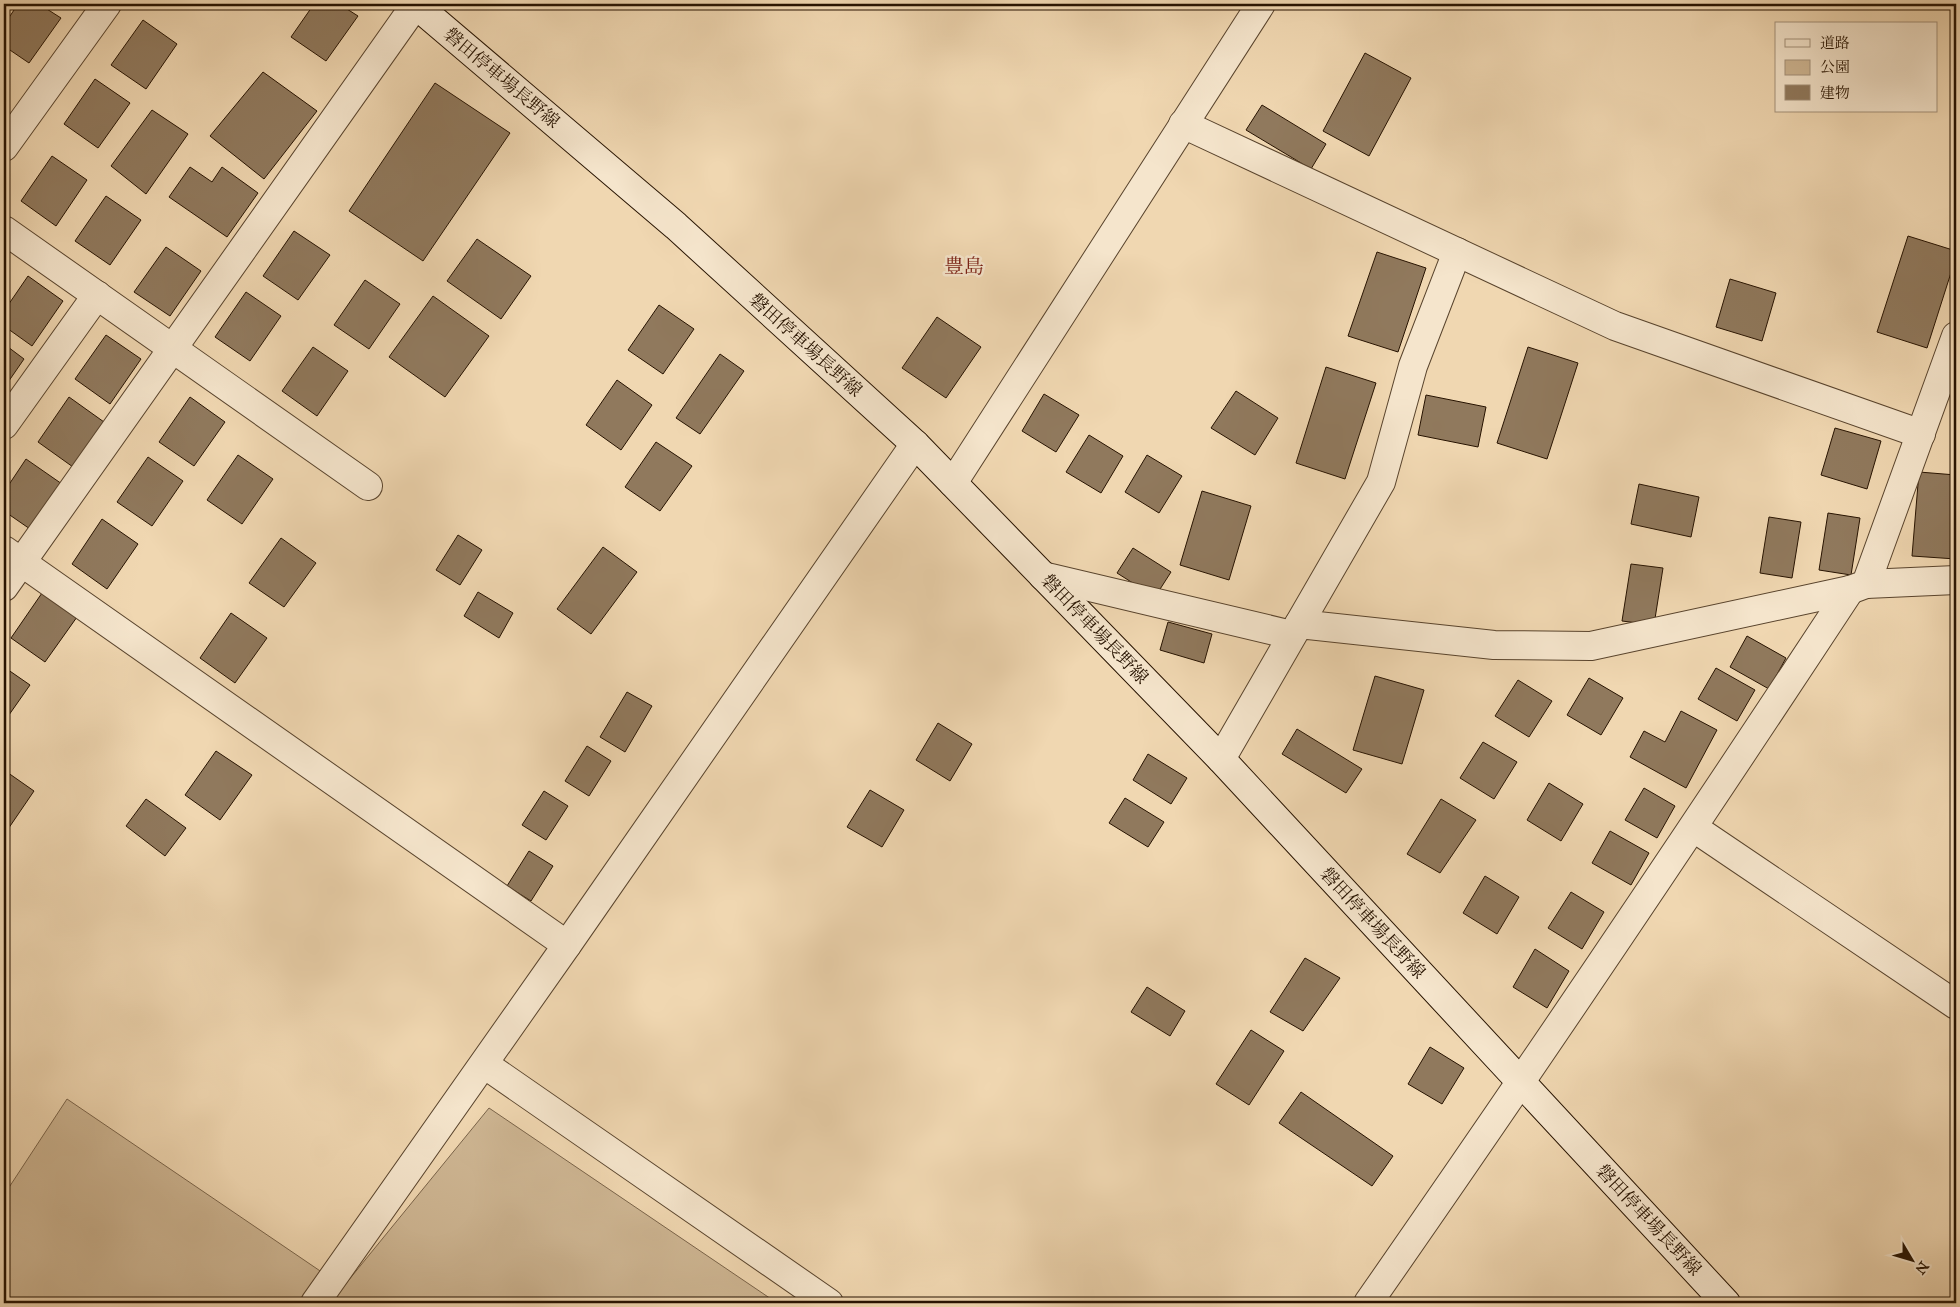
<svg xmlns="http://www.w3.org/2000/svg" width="1960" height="1307" viewBox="0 0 1960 1307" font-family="'IM FELL Great Primer','Noto Serif JP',serif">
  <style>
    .green { fill: #ceb693; stroke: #7a644a }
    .building { fill: #90795d; stroke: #271301 }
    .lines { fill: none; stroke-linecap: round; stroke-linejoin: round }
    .minor-casing { stroke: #59442d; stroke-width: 30 }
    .tertiary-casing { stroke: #59442d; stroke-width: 30 }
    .secondary-casing { stroke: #271301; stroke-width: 30 }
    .minor { stroke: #f5e5cc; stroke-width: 28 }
    .tertiary { stroke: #f5e5cc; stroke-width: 28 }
    .secondary { stroke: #f5e5cc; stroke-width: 28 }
    .labels { text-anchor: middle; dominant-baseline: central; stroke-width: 5; stroke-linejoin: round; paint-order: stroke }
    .street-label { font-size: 18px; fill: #271301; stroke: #f5e5cc }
    .quarter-label { font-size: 20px; fill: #7a1f14; stroke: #f5e5cc }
  </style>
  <rect width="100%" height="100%" fill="#f0d7b1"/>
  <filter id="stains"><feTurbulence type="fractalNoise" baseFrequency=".004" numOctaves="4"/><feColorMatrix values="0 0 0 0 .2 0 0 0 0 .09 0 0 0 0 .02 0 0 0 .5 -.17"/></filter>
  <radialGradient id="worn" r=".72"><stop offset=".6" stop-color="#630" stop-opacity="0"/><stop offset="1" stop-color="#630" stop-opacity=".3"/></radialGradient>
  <g class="green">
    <polygon points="67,1099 332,1279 315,1303 4,1303 4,1195"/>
    <polygon points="489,1108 777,1303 330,1303"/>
  </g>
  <g class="building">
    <polygon points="18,4 39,4 61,18 29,63 4,46 4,25"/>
    <polygon points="314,4 339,4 358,16 326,61 291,37"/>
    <polygon points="143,20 177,44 146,89 111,65"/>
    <polygon points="1365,53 1411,78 1369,156 1323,131"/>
    <polygon points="263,72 317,111 264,179 210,136"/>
    <polygon points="95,79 130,103 98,148 64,124"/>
    <polygon points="435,83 510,133 423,261 349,211"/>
    <polygon points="1262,105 1326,144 1311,169 1246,130"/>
    <polygon points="152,110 188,134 146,194 111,166"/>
    <polygon points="52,156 87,180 56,226 21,201"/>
    <polygon points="190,167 212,182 222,167 258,193 227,237 169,197"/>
    <polygon points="106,196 141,220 110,265 75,241"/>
    <polygon points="294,231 330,255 298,300 263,276"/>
    <polygon points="1908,236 1956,251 1956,257 1927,348 1877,332"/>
    <polygon points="477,239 531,276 501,319 447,281"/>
    <polygon points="166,247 201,271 170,316 134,292"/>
    <polygon points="1377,252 1426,268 1398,352 1348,336"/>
    <polygon points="28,276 63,301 32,346 4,326 4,311"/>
    <polygon points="1730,279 1776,293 1762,341 1716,327"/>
    <polygon points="365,280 400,304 369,349 334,325"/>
    <polygon points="246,292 281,316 250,361 215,337"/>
    <polygon points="433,296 489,336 445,397 389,357"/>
    <polygon points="659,305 694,329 663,374 628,350"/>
    <polygon points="937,317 981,347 946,398 902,368"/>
    <polygon points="106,335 141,359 110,404 75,379"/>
    <polygon points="4,344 24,359 4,388"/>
    <polygon points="313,347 348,371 317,416 282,391"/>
    <polygon points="1528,347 1578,363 1547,459 1497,443"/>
    <polygon points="720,354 744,371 700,434 676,418"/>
    <polygon points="1326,367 1376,383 1345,479 1296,463"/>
    <polygon points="617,380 652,405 621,450 586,425"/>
    <polygon points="1236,391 1278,418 1255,455 1211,428"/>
    <polygon points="1044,394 1079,415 1056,452 1022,431"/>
    <polygon points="1426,395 1486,407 1478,447 1418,435"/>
    <polygon points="69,397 104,422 73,467 38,442"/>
    <polygon points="190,397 225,422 194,466 159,442"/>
    <polygon points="1835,428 1881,441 1867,489 1821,475"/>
    <polygon points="1089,435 1123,456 1101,493 1066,472"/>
    <polygon points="656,442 692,466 660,511 625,487"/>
    <polygon points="238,455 273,479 242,524 207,500"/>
    <polygon points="1147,455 1182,476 1159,513 1125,492"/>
    <polygon points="148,457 183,481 152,526 117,502"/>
    <polygon points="26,459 62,484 30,529 4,511 4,492"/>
    <polygon points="1919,472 1956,475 1956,559 1912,556"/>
    <polygon points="1639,484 1699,497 1691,537 1631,524"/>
    <polygon points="1202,491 1251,506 1229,580 1180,565"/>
    <polygon points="1828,513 1860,518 1851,575 1819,570"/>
    <polygon points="1769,517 1801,522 1792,578 1760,573"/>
    <polygon points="102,519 138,544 107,589 72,564"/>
    <polygon points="458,535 482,550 460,585 436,570"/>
    <polygon points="281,538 316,563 284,607 249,583"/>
    <polygon points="603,547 637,572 591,634 557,609"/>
    <polygon points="1133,548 1171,572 1155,597 1117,573"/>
    <polygon points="1631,564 1663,568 1654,625 1622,621"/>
    <polygon points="478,592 513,613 499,638 464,616"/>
    <polygon points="42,593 77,617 45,662 11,638"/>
    <polygon points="231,613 267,638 235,683 200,658"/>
    <polygon points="1168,622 1212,634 1204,663 1160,650"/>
    <polygon points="1747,636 1786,658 1769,689 1730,667"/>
    <polygon points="4,667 30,685 4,722"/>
    <polygon points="1716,668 1755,690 1737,721 1698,699"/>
    <polygon points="1375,676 1424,690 1402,764 1353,750"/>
    <polygon points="1589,678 1623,698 1601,735 1567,715"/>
    <polygon points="1518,680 1552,701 1529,737 1495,716"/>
    <polygon points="627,692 652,706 625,752 600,737"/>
    <polygon points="1681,711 1717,730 1686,788 1630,757 1644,731 1665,742"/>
    <polygon points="938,723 972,744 950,781 916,760"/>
    <polygon points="1297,729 1362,769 1346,793 1282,754"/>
    <polygon points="1483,742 1517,762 1494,799 1460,778"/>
    <polygon points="587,746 611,761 589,796 565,781"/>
    <polygon points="216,751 252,775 220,820 185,795"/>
    <polygon points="1148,754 1187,778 1171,804 1133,780"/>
    <polygon points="4,770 34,791 4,835"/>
    <polygon points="1549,783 1583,804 1561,841 1527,820"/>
    <polygon points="1644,788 1675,806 1657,838 1625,820"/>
    <polygon points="870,790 904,810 882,847 847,827"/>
    <polygon points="544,791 568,806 546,840 522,825"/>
    <polygon points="1125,798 1164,822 1148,847 1109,823"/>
    <polygon points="146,799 186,828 165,856 126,826"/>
    <polygon points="1441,799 1476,820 1440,873 1407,854"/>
    <polygon points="1610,831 1649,853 1631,885 1592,863"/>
    <polygon points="529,851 553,866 531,901 507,886"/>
    <polygon points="1485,876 1519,897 1497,934 1463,913"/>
    <polygon points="1571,892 1604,912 1582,949 1548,928"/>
    <polygon points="1535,949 1569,971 1547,1008 1513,987"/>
    <polygon points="1305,958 1340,978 1303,1031 1270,1012"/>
    <polygon points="1147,987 1185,1011 1170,1036 1131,1012"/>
    <polygon points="1251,1030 1284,1051 1249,1105 1216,1084"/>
    <polygon points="1430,1047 1464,1068 1442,1104 1408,1084"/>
    <polygon points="1301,1092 1393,1156 1372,1186 1279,1123"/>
  </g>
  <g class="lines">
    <defs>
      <g id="minor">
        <polyline points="1183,124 1615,326 1921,434"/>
        <polyline points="4,147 107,4"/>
        <polyline points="4,230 368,486"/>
        <polyline points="4,425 97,295"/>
        <polyline points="953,483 1261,4"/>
        <polyline points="4,550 567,945"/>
        <polyline points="1043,576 1292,635"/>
        <polyline points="1866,584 1956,580"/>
        <polyline points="4,587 416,4"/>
        <polyline points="1299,624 1381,482 1413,366 1457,252"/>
        <polyline points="1221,759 1299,624 1494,645 1591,646 1850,590 1866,584 1956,336"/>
        <polyline points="1694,828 1956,1005"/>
        <polyline points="484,1064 829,1303"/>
        <path d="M1368 1303C1532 1068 1692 830 1850 590"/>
      </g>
      <polyline id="tertiary" points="315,1303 567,945 915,444"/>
      <polyline id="secondary" points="415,4 676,226 915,444 1221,759 1726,1303"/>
    </defs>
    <use href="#minor" class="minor-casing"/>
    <use href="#tertiary" class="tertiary-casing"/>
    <use href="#secondary" class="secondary-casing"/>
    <use href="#minor" class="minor"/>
    <use href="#tertiary" class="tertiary"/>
    <use href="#secondary" class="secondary"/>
  </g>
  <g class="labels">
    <g class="street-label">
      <text transform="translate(502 78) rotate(40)">磐田停車場長野線</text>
      <text transform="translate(806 345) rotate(42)">磐田停車場長野線</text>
      <text transform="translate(1095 629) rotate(46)">磐田停車場長野線</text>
      <text transform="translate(1373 923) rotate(47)">磐田停車場長野線</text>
      <text transform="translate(1649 1220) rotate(47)">磐田停車場長野線</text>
    </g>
    <g class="quarter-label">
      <text x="964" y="266">豊島</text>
    </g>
  </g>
  <rect width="1960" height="1307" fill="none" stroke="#f0d7b1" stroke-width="20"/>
  <rect x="5" y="5" width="1950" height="1297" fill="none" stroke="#271301" stroke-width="2.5"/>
  <rect x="10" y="10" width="1940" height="1287" fill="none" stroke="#271301"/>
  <rect x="1775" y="22" width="162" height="90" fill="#f5e5cc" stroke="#a3917b"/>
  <rect x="1785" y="39" width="25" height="8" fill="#f5e5cc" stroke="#a3917b"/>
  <text x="1820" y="48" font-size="15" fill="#271301">道路</text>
  <rect x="1785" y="60" width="25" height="15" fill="#ceb693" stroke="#a3917b"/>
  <text x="1820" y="72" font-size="15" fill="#271301">公園</text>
  <rect x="1785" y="85" width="25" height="15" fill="#90795d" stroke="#a3917b"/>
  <text x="1820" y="98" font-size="15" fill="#271301">建物</text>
  <g transform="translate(1912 1260) rotate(128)" stroke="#f5e5cc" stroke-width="4" paint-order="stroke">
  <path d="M0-4L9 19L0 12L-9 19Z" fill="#271301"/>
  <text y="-8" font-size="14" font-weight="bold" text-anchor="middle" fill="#271301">N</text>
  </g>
  <rect width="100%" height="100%" filter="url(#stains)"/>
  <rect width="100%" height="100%" fill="url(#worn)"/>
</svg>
